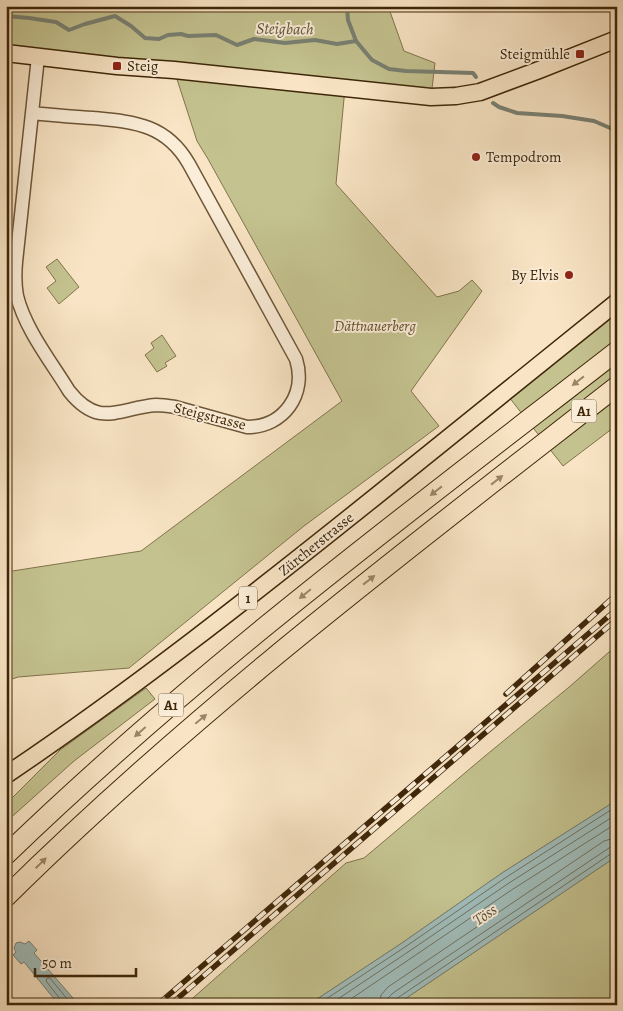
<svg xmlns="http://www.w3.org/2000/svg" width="623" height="1011" viewBox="0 0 623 1011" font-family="Alegreya,serif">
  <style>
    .green { fill: #c4c390; stroke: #81744c }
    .water { fill: #a0bdbb; stroke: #798174 }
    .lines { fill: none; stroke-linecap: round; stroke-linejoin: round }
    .shore { stroke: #6f7262; stroke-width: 1 }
    .stream { stroke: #798174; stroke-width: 4 }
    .minor-casing { stroke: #6d5638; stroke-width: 15 }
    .major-casing { stroke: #3e2609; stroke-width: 19 }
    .highway-casing { stroke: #3e2609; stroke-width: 21 }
    .minor { stroke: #fbeed9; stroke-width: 12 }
    .major { stroke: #f9e5c5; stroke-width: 16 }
    .highway { stroke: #f9e5c5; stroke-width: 19 }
    .rail-casing { stroke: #3e2609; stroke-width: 5.5 }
    .rail { stroke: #fbeed9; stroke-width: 4; stroke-dasharray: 11; stroke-linecap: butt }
    .oneway { fill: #9c8667 }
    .poi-dot { fill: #8f2418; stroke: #fbeed9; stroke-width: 2 }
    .labels { text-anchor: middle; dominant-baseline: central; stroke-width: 4; stroke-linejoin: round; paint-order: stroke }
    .shield { fill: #fbeed9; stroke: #776247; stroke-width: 1 }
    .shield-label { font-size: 14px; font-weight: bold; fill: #3e2609 }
    .poi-label { font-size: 15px; fill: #3e2609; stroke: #fbeed9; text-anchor: end }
    .park-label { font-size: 15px; font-style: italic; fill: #604d2b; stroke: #fbeed9 }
    .street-label { font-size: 15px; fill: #3e2609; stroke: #fbeed9 }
    .water-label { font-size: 16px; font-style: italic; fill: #5b533e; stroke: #fbeed9 }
  </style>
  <rect width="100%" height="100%" fill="#f9e5c5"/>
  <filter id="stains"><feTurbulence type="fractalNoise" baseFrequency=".004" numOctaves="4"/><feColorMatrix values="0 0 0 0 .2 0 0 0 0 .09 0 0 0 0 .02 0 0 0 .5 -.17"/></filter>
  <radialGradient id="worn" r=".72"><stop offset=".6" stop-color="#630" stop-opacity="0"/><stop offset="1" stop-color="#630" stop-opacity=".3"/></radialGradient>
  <g class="green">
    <polygon points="6,6 388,6 404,51 435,63 431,97 345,88 336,184 437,297 459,291 472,280 482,291 411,391 439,426 304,526 129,668 18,677 6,681 6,572 141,551 342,401 208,159 197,141 174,70 6,53"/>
    <polygon points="57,259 79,287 59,304 47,288 56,281 46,267"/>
    <polygon points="617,302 617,425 563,466 505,392"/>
    <polygon points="162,335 176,356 165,363 167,366 157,372 145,355 154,348 151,343"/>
    <polygon points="617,645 617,800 502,873 402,943 308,1005 185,1005 346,863 364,858 485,756 568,688"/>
    <polygon points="146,688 155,699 74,761 6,822 6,804 60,750"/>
    <polygon points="617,856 617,1005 396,1005"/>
  </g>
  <g class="water">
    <polygon points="617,800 617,856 396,1005 308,1005 402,943 502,873"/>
    <polygon points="29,941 37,950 34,953 79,1005 59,1005 24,962 21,964 13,955 16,952 14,948 16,943 20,942 25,944"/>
  </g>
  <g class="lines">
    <g class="shore">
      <polyline points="63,1005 61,1000 46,981 47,978 50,978 72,1005"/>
      <polyline points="317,1005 405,947 505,878 617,806"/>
      <polyline points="329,1005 408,952 509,883 617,814"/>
      <polyline points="342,1005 513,889 617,823"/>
      <polyline points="380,1005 381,995 388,987 604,841 611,839 617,838"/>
      <polyline points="387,1005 388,998 393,993 609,848 617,845"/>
      <polyline points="393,1005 394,1001 396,999 612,853 617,852"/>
    </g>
    <g class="stream">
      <polyline points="347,6 348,20 356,41 372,60 389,69 406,71 473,73 476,77"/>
      <polyline points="6,16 29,18 56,22 69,30 85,24 115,16 131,26 145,38 159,39 168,35 181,34 188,36 216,35 237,45 254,39 285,43 315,40 337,44 356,41"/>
      <polyline points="493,103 499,107 517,113 562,116 594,121 617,131"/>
    </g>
    <defs>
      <path id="minor" d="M32 113C52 115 73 117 93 118 134 122 166 124 189 164L296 359C307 394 284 427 247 427L175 407C169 406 162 405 156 405 119 408 99 429 69 391 52 363 25 329 17 296 15 285 15 273 16 262L38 57"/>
      <g id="major">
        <polyline points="6,53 117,66 174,70 431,97 456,96 480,92 539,70 617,39"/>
        <path d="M6 775C134 689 255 593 375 497 456 432 536 367 617 302"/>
      </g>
      <g id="highway">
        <path d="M6 855C196 671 408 513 617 351"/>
        <path d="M6 897C195 710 408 549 617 386"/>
      </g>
    </defs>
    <use href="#minor" class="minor-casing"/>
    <use href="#major" class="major-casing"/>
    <use href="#highway" class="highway-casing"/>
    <use href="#minor" class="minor"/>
    <use href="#major" class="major"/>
    <use href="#highway" class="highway"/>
    <defs>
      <g id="rail">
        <polyline points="506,694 617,594"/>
        <polyline points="157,1005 617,609"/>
        <polyline points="170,1005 617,619"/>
      </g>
    </defs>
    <use href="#rail" class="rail-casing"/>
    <use href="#rail" class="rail"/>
  </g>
  <defs><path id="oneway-solid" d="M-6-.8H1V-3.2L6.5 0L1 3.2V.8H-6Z" transform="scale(1.25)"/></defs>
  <g class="oneway">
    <use href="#oneway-solid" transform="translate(578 381) rotate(142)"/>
    <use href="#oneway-solid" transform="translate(497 480) rotate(-38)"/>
    <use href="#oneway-solid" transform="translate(436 491) rotate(142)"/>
    <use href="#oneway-solid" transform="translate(369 580) rotate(-38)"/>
    <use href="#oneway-solid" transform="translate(305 594) rotate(141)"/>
    <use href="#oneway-solid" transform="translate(201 719) rotate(-40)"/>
    <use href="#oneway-solid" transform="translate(140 732) rotate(139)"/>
    <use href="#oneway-solid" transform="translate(41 863) rotate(-44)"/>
  </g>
  <g class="poi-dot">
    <rect x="575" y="49" width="10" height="10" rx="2.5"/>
    <rect x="112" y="61" width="10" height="10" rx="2.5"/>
    <circle cx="476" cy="157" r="5"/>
    <circle cx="569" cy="275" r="5"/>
  </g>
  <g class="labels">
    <g class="shield">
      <rect x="571.5" y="399.5" width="25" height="23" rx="4"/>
      <rect x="239" y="586.5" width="18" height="23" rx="4"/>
      <rect x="158.5" y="693.5" width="25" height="23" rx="4"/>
    </g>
    <g class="shield-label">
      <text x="584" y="411">A1</text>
      <text x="248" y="598">1</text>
      <text x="171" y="705">A1</text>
    </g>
    <g class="poi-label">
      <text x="570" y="54">Steigmühle</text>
      <text x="127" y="66" text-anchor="start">Steig</text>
      <text x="486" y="157" text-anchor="start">Tempodrom</text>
      <text x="559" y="275">By Elvis</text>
    </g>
    <g class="park-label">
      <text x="375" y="326">Dättnauerberg</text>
    </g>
    <g class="street-label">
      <text transform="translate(210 416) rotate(14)">Steigstrasse</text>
      <text transform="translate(316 544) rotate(-39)">Zürcherstrasse</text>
    </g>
    <g class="water-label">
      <text transform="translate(285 29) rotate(1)">Steigbach</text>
      <text transform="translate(485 915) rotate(-34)">Töss</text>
    </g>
  </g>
  <rect width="623" height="1011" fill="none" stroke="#f9e5c5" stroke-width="25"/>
  <rect x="8" y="8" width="608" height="996" fill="none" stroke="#3e2609" stroke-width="2.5"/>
  <rect x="12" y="12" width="598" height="986" fill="none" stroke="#3e2609"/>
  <path d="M35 968v8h101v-8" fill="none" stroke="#3e2609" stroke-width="2.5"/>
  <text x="42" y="968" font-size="15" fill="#3e2609" stroke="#fbeed9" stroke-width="4" paint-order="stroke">50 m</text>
  <rect width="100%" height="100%" filter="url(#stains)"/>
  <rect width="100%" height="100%" fill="url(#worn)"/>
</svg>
